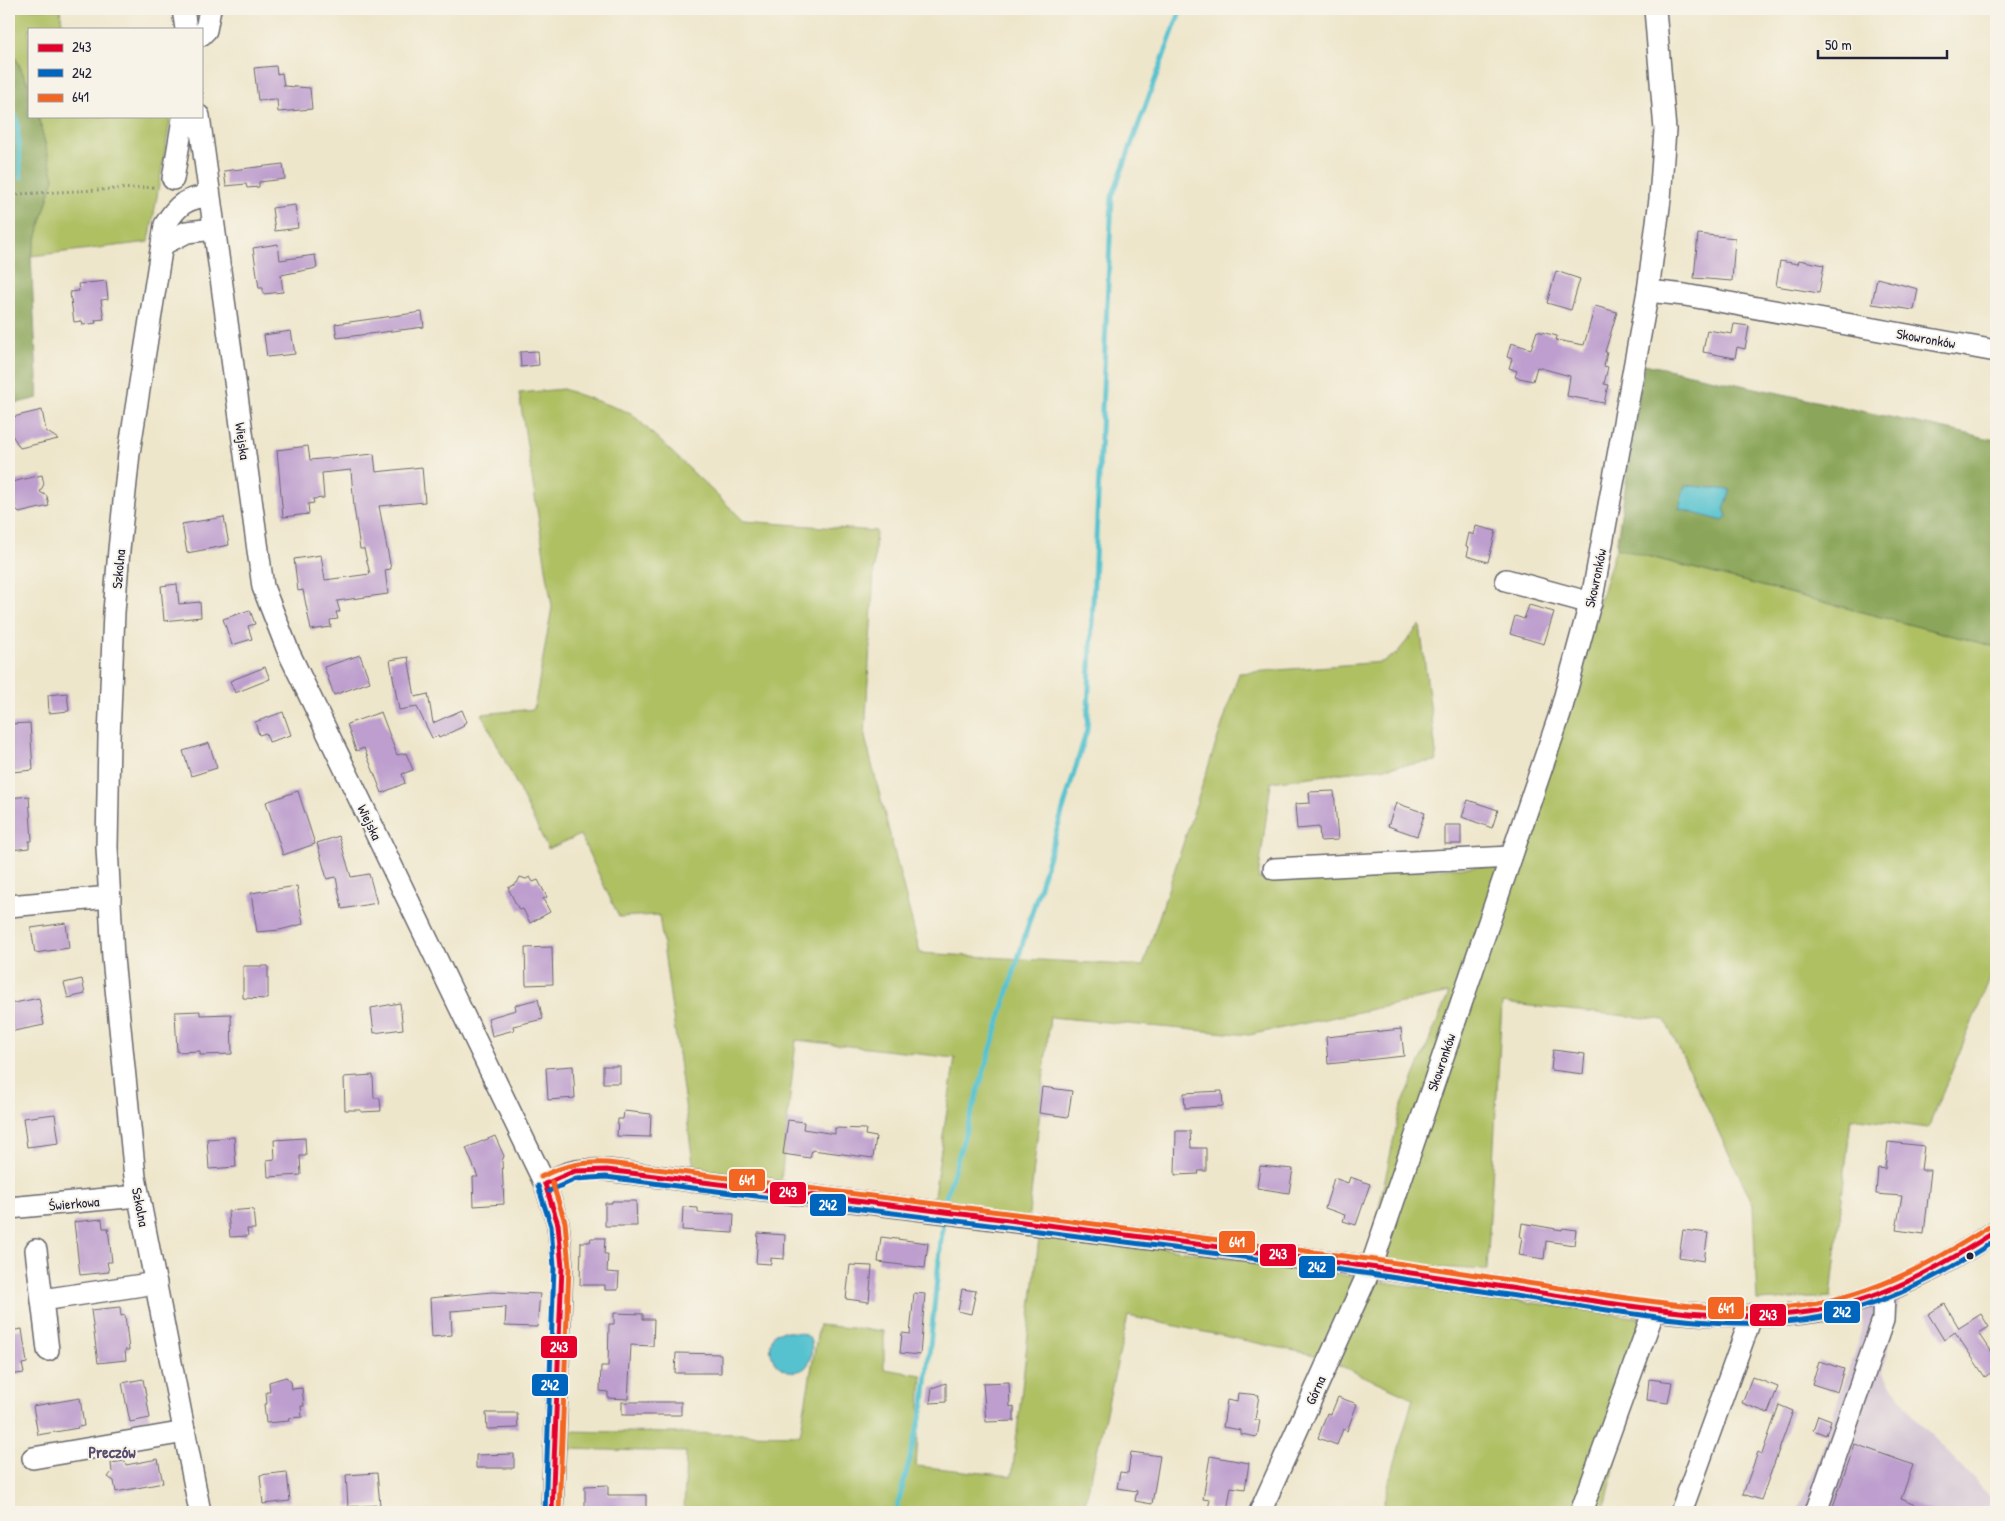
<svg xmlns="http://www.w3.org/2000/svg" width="2005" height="1521" viewBox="0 0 2005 1521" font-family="'Patrick Hand',sans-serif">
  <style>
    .industrial { fill: #cebed1 }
    .green { fill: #afc064; stroke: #687150 }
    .forest { fill: #8ba65a; stroke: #56644a }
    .water { fill: #56c2cf; stroke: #3c7285 }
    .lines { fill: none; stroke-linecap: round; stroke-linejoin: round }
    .stream { stroke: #56c2cf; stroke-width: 5 }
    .building { fill: #bd9ece }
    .minor-casing { stroke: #69676d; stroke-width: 24 }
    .path { stroke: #69676d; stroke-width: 3; stroke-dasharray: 1 4; stroke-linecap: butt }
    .minor { stroke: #fff; stroke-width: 21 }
    .bus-1-casing { stroke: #f7f3e8; stroke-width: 9 }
    .bus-2-casing { stroke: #f7f3e8; stroke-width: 9 }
    .bus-3-casing { stroke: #f7f3e8; stroke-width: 9 }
    .bus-1 { stroke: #e4002b; stroke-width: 5 }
    .bus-2 { stroke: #0065bd; stroke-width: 5 }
    .bus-3 { stroke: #f26522; stroke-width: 5 }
    .bus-dot { fill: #22223b; stroke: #f7f3e8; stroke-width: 2 }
    .labels { text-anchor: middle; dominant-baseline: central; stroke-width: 4; stroke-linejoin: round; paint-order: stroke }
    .street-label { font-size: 14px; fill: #22223b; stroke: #f7f3e8 }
    .quarter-label { font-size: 16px; font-weight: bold; fill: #584d6e; stroke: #f7f3e8 }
    .line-badge { stroke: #f7f3e8; stroke-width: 2 }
    .badge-label { font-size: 14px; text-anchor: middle; font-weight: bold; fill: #fff }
  </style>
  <rect width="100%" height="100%" fill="#f7f3e8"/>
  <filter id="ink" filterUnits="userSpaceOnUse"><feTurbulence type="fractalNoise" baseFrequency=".02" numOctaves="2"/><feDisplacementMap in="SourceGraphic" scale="10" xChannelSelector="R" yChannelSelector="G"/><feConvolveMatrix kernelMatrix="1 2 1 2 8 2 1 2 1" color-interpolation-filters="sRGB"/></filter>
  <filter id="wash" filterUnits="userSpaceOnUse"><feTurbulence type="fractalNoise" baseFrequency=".0096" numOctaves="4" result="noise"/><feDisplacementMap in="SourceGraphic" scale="20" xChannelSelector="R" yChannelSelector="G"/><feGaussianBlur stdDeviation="1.12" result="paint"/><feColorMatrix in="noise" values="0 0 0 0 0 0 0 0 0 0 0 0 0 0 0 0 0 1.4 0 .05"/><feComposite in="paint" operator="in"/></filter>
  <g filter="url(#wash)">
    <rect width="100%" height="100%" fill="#eee6cb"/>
    <polygon class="industrial" points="1900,1297 1883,1372 1915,1418 1996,1503 1996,1512 1797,1512 1816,1467 1861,1332 1863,1307 1890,1303"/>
    <g class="green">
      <polygon points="9,9 60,9 63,29 29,29 29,86 9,44"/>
      <polygon points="38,116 171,116 149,242 31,256 54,178"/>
      <polygon points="563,389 631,413 744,521 876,531 865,737 920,953 1143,966 1239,673 1382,662 1396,654 1420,625 1437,761 1271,782 1258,879 1519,864 1616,548 1996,647 1996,965 1928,1128 1851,1118 1831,1297 1757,1301 1753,1204 1665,1020 1502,1003 1487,1270 1367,1263 1400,1110 1449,993 1249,1035 1050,1017 1028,1223 932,1208 955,1058 796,1040 780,1190 695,1177 659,915 619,917 580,835 548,849 482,714 534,709 552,607 519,393"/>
      <polygon points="1040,1229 1355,1277 1324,1357 1128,1316 1083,1512 684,1512 686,1452 565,1449 562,1431 800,1435 819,1325 884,1331 884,1369 922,1375 916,1466 1012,1476"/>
      <polygon points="1375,1281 1648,1319 1604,1512 1381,1512 1413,1398 1332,1362"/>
    </g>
    <g class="forest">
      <polygon points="9,44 29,86 29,116 38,116 54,178 31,256 38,398 9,405"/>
      <polygon points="1644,364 1996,440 1996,647 1616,548"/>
    </g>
    <g class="water">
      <polygon points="1685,485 1731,490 1724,509 1727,516 1723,521 1679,509"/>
      <path d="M783 1331C790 1332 799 1332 806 1335 815 1339 812 1361 806 1367 796 1376 779 1371 773 1359 769 1350 770 1341 775 1333Z"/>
    </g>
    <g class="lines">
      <g class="stream">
        <polyline points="9,100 17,120 21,177"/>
        <polyline points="946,1197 1087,730 1112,197 1181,9"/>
        <polyline points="896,1512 924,1403 943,1222"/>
      </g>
    </g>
    <g id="blocks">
      <g class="building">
        <polygon points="276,66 277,74 282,73 284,86 310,88 312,109 278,112 277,99 258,100 254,68"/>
        <polygon points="283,164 285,179 259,182 259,187 247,188 246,184 226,186 224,171"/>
        <polygon points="295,205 298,228 275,231 272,208"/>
        <polygon points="1698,234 1735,238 1732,281 1694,278"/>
        <polygon points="278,244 280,260 315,255 317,268 281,275 283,292 263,294 263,288 259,288 253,248"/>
        <polygon points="1799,260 1824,265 1819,293 1776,286 1780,261 1798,264"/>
        <polygon points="1556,271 1580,279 1571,310 1547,303"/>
        <polygon points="1877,278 1918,289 1914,310 1872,304"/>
        <polygon points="106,281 108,299 101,300 104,319 95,320 96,323 83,325 82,321 74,322 70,292 79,291 78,284"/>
        <polygon points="1595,306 1617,312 1605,352 1607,352 1604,366 1608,367 1604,384 1608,385 1604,403 1567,396 1570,376 1537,367 1533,381 1515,377 1517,371 1509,368 1512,359 1507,357 1511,343 1531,349 1537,331 1557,336 1556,340 1584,345"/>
        <polygon points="422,312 424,327 337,338 335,324"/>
        <polygon points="1734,324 1749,326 1745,349 1737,347 1735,358 1703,352 1707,330 1732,334"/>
        <polygon points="291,331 295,354 267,357 264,335"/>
        <polygon points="538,351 539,365 521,367 520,352"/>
        <polygon points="42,410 46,431 58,439 20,448 10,432 13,417"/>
        <polygon points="308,446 310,460 374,454 376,472 422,467 425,502 379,506 391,569 385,570 388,594 337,601 340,612 336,612 338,619 330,620 331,627 311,630 303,590 298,591 294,559 321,555 325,580 370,574 364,549 360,549 354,507 351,470 322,473 324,498 313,499 314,503 308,504 309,514 283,517 277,450"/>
        <polygon points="42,475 44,484 40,492 47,496 49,506 19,513 11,501 9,496 12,482"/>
        <polygon points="224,517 229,545 187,553 182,524"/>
        <polygon points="1476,526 1496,531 1488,562 1467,556 1469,547 1466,546 1469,533 1474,535"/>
        <polygon points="177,584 179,604 200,602 201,617 164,621 161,586"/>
        <polygon points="1529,605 1554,612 1544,644 1510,634 1515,616 1524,619"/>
        <polygon points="250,610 255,624 248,626 252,639 232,645 223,619"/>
        <polygon points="360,655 370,682 334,695 324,667"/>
        <polygon points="408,657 415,697 428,694 433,723 462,710 467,722 463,724 464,726 439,738 438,736 432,738 417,707 399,710 390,660"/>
        <polygon points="265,667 270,679 235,693 230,681"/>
        <polygon points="67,693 69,711 49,713 48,695"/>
        <polygon points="283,712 291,735 269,742 266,733 259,735 255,722"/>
        <polygon points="381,712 397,755 406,753 413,770 402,774 405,783 382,793 364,748 356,751 347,724"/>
        <polygon points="30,723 33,770 12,772 9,756 9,724"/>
        <polygon points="209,743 217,768 191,776 183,751"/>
        <polygon points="298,791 315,844 283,855 266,802"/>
        <polygon points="1334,791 1338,840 1320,841 1319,827 1297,829 1295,804 1310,803 1309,792"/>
        <polygon points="29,796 32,841 29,841 29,848 10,850 9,823 11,823 9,798"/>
        <polygon points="1468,800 1498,810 1492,828 1462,817"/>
        <polygon points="1396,803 1425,813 1417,836 1388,826"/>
        <rect x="1445" y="825" width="16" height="19"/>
        <polygon points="339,836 351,877 369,874 377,903 342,909 336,877 327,879 317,843"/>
        <polygon points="520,877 526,879 530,877 533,882 538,880 547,897 543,899 550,912 530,923 523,909 519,910 508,888 517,883"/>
        <polygon points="297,886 303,924 280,930 257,932 251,893"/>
        <polygon points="66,923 69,948 35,953 31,928"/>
        <polygon points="552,947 553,984 526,985 525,948"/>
        <polygon points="243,966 268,966 268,999 243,998"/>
        <polygon points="82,979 85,994 68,998 64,983"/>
        <polygon points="39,998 44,1025 9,1032 9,1004"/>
        <polygon points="538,999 543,1019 513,1026 514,1030 492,1036 488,1018 516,1010 515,1005"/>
        <polygon points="400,1003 403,1029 374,1033 371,1008"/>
        <polygon points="200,1011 200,1015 231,1014 232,1054 200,1055 200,1051 177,1052 175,1012"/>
        <polygon points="1401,1029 1404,1056 1328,1064 1326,1037"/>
        <polygon points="1553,1050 1585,1054 1583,1074 1551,1070"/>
        <polygon points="573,1066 575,1098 548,1100 546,1068"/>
        <rect x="603" y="1066" width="17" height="17"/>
        <polygon points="373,1075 374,1098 380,1098 381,1111 361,1112 361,1110 345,1110 344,1077"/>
        <polygon points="1042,1087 1072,1091 1068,1117 1039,1113"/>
        <polygon points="1222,1091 1223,1106 1185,1108 1184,1093"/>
        <polygon points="624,1111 651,1114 650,1137 617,1136 618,1119 623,1119"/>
        <polygon points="55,1114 59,1143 27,1147 23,1118"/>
        <polygon points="788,1120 804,1122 803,1129 835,1134 835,1128 866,1129 865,1135 876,1137 873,1158 812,1150 810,1158 783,1154"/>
        <polygon points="1176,1131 1190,1131 1191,1148 1206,1148 1206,1171 1198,1171 1199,1174 1175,1175"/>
        <polygon points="495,1136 504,1156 502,1161 504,1204 474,1206 473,1177 478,1177 466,1148"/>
        <polygon points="234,1137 236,1167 209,1169 207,1139"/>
        <polygon points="305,1138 306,1156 300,1156 301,1175 268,1177 267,1160 275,1159 274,1140"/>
        <polygon points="1888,1142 1924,1146 1921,1170 1931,1170 1924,1234 1896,1230 1902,1196 1876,1194 1878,1168 1885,1169"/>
        <polygon points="1260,1166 1293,1169 1289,1193 1257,1188"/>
        <polygon points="1350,1177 1370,1184 1356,1225 1343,1221 1345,1215 1325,1208 1334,1178 1348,1183"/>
        <polygon points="612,1201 636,1201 637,1226 605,1226 605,1203 612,1203"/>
        <polygon points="683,1207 698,1208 698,1213 734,1214 733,1233 682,1230"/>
        <polygon points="253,1209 255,1229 247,1229 248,1236 230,1237 228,1211"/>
        <polygon points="102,1219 103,1228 108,1228 112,1262 107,1262 109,1272 80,1275 74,1222"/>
        <polygon points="1522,1223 1562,1230 1563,1228 1576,1230 1574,1245 1546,1241 1544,1259 1519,1255 1522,1237 1520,1237"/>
        <polygon points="1683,1230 1708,1233 1704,1261 1679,1257"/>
        <polygon points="758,1233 785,1235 784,1259 771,1258 771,1264 756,1263"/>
        <polygon points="881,1237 928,1243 925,1268 878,1262"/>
        <polygon points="591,1238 605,1238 604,1254 608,1254 607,1272 619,1273 618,1290 605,1290 605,1285 580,1285 581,1242 590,1242"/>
        <polygon points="850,1265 872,1266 869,1302 846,1299"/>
        <polygon points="962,1289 976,1291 971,1314 958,1311"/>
        <polygon points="492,1292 540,1294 537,1327 505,1326 506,1307 451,1311 452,1335 432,1337 430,1298"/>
        <polygon points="914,1293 925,1294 920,1355 900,1353 902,1333 910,1334"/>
        <polygon points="1945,1304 1959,1328 1981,1314 1989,1327 1979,1333 1996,1358 1996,1369 1985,1377 1955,1332 1944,1340 1928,1314"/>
        <polygon points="120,1307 121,1316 125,1315 129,1350 125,1350 126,1360 98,1363 91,1310"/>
        <polygon points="614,1313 643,1314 643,1319 654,1319 653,1346 631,1345 628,1399 608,1398 608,1392 600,1391 601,1366 608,1366 609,1324 614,1324"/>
        <polygon points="22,1329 27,1363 22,1364 24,1373 9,1375 9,1331"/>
        <polygon points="676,1353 721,1354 721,1373 675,1373"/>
        <polygon points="1819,1361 1844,1369 1837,1392 1812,1384"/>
        <polygon points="286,1377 291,1382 292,1389 302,1388 304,1406 301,1406 302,1417 288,1418 289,1421 266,1423 264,1404 267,1404 266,1392 270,1392 269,1382"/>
        <polygon points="1752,1377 1778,1387 1768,1413 1742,1403"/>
        <polygon points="143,1379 150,1418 130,1422 122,1383"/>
        <polygon points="1649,1379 1672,1382 1668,1403 1647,1400"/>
        <polygon points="1009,1382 1010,1407 1014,1406 1014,1421 986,1422 983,1383"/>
        <polygon points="946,1383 946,1402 930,1403 932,1388"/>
        <polygon points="1238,1393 1259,1395 1255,1420 1260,1420 1257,1437 1241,1434 1241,1430 1223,1427 1227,1400 1237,1402"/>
        <polygon points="1338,1397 1357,1404 1347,1431 1343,1429 1337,1445 1318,1438 1327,1413 1331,1414"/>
        <polygon points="80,1398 84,1426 77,1427 78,1428 38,1435 33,1406"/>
        <rect x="622" y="1402" width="59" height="13"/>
        <polygon points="1779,1405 1793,1411 1761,1500 1743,1494 1758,1452 1762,1454"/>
        <polygon points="486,1413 517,1413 518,1428 487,1429"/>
        <polygon points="1818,1415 1831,1420 1826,1435 1813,1430"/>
        <polygon points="1855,1444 1913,1465 1901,1499 1932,1511 1932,1512 1831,1512"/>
        <polygon points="1131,1452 1160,1456 1152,1504 1135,1501 1137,1491 1117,1488 1120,1472 1128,1473"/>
        <polygon points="514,1454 514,1468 476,1468 476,1455"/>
        <polygon points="1210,1456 1249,1463 1245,1489 1231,1487 1227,1511 1208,1508 1210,1500 1203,1499"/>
        <polygon points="158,1459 163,1483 116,1492 114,1481 108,1477 112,1472 111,1463 125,1461 126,1465"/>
        <polygon points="287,1472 290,1501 263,1504 260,1475"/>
        <polygon points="377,1473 380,1505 348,1507 346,1475"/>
        <polygon points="608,1485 608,1495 646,1495 646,1509 626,1509 626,1508 585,1509 585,1486"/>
      </g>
    </g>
  </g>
  <g filter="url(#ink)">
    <use href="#blocks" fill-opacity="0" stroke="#69676d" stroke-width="1"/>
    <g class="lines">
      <defs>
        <g id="minor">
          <polyline points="183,9 186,29"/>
          <polyline points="201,35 206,30 210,9"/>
          <polyline points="199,116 263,587 289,653 545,1184 558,1224 562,1267 552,1512"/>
          <polyline points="173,179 183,119 194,116"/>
          <polyline points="163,244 187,232 214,229"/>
          <polyline points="1648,291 1685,295 1996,351"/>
          <polyline points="1506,580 1591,603"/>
          <polyline points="1274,869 1511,857"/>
          <polyline points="9,906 110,897"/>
          <path d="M545 1184C569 1170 580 1169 607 1170L1371 1267 1654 1310C1705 1316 1782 1320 1832 1308 1891 1295 1946 1264 1996 1231"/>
          <polyline points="9,1208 138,1196"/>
          <polyline points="36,1250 48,1350"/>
          <polyline points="42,1300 156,1283"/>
          <polyline points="33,1458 185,1432"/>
          <path d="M200 1512 135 1177 113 958 107 847 109 738 114 612 119 550 129 453 165 225C177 205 186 198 209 196"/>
          <polyline points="1260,1512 1371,1267 1560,714 1593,593 1648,291 1660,199 1665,130 1655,9"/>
          <polyline points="1581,1512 1654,1310"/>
          <polyline points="1681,1512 1752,1315"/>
          <polyline points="1816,1512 1883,1320 1884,1293"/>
        </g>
      </defs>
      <use href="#minor" class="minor-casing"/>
      <g class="path">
        <polyline points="201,88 203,98"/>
        <polyline points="9,200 20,194 156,187"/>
      </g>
      <use href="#minor" class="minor"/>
      <defs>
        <g id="bus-1">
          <path d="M545 1184 575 1171 607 1170C861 1202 1116 1232 1370 1267 1441 1277 1511 1288 1581 1299 1656 1310 1732 1322 1808 1312 1877 1303 1939 1268 1996 1231"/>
          <polyline points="545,1184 558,1224 562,1267 552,1512"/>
        </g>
        <g id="bus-2">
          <polyline points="538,1186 551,1226 554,1267 545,1512"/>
          <path d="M549 1191 576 1179 606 1177C861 1210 1116 1239 1370 1274 1440 1284 1511 1296 1581 1306 1651 1317 1722 1328 1794 1321 1868 1314 1934 1280 1996 1240"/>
        </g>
        <g id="bus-3">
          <path d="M541 1177C563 1165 583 1162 608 1163 861 1195 1115 1226 1368 1259 1441 1269 1513 1281 1586 1292 1653 1302 1722 1313 1790 1307 1865 1300 1930 1265 1992 1225"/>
          <polyline points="552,1182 565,1222 569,1267 559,1512"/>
        </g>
      </defs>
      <use href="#bus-1" class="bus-1-casing"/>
      <use href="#bus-2" class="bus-2-casing"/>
      <use href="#bus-3" class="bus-3-casing"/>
      <use href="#bus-1" class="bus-1"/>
      <use href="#bus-2" class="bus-2"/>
      <use href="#bus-3" class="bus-3"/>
    </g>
  </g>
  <circle class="bus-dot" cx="1970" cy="1256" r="4.5"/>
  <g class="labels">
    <g class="street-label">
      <text transform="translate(1926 338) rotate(10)">Skowronków</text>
      <text transform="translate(243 441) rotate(82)">Wiejska</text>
      <text transform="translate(118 569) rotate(-85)">Szkolna</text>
      <text transform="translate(1595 578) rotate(-78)">Skowronków</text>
      <text transform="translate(370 822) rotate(64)">Wiejska</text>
      <text transform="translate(1441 1062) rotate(-71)">Skowronków</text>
      <text transform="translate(74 1203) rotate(-5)">Świerkowa</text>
      <text transform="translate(141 1207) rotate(79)">Szkolna</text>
      <text transform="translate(1315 1390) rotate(-66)">Górna</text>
    </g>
    <g class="quarter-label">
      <text x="112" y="1452">Preczów</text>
    </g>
  </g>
  <g class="line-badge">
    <rect x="728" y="1168" width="38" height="24" rx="5" fill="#f26522"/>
    <rect x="769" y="1181" width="38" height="24" rx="5" fill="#e4002b"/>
    <rect x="809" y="1193" width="38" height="24" rx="5" fill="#0065bd"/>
    <rect x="1218" y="1230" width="38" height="24" rx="5" fill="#f26522"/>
    <rect x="1259" y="1243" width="38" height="24" rx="5" fill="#e4002b"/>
    <rect x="1298" y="1255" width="38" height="24" rx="5" fill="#0065bd"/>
    <rect x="1707" y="1296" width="38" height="24" rx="5" fill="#f26522"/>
    <rect x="1823" y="1300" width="38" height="24" rx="5" fill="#0065bd"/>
    <rect x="1749" y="1303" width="38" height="24" rx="5" fill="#e4002b"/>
    <rect x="540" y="1335" width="38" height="24" rx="5" fill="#e4002b"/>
    <rect x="531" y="1373" width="38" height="24" rx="5" fill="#0065bd"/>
  </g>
  <g class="badge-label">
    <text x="747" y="1185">641</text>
    <text x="788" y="1197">243</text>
    <text x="828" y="1210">242</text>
    <text x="1237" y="1247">641</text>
    <text x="1278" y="1259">243</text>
    <text x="1317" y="1272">242</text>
    <text x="1726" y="1313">641</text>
    <text x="1842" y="1317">242</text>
    <text x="1768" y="1320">243</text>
    <text x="559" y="1352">243</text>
    <text x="550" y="1390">242</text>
  </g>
  <rect width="2005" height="1521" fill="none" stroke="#f7f3e8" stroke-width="30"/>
  <rect x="28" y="28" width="175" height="90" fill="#f7f3e8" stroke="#a29fa3"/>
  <rect x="38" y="44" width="25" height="8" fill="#e4002b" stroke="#a29fa3"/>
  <text x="72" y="52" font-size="15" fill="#22223b">243</text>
  <rect x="38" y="69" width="25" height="8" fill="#0065bd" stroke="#a29fa3"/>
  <text x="72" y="78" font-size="15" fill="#22223b">242</text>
  <rect x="38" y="94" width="25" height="8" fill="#f26522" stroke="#a29fa3"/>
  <text x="72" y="102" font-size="15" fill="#22223b">641</text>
  <path d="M1818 50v8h129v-8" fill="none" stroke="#22223b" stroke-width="2.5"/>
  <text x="1825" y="50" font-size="15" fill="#22223b" stroke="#f7f3e8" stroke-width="4" paint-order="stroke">50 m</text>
</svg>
